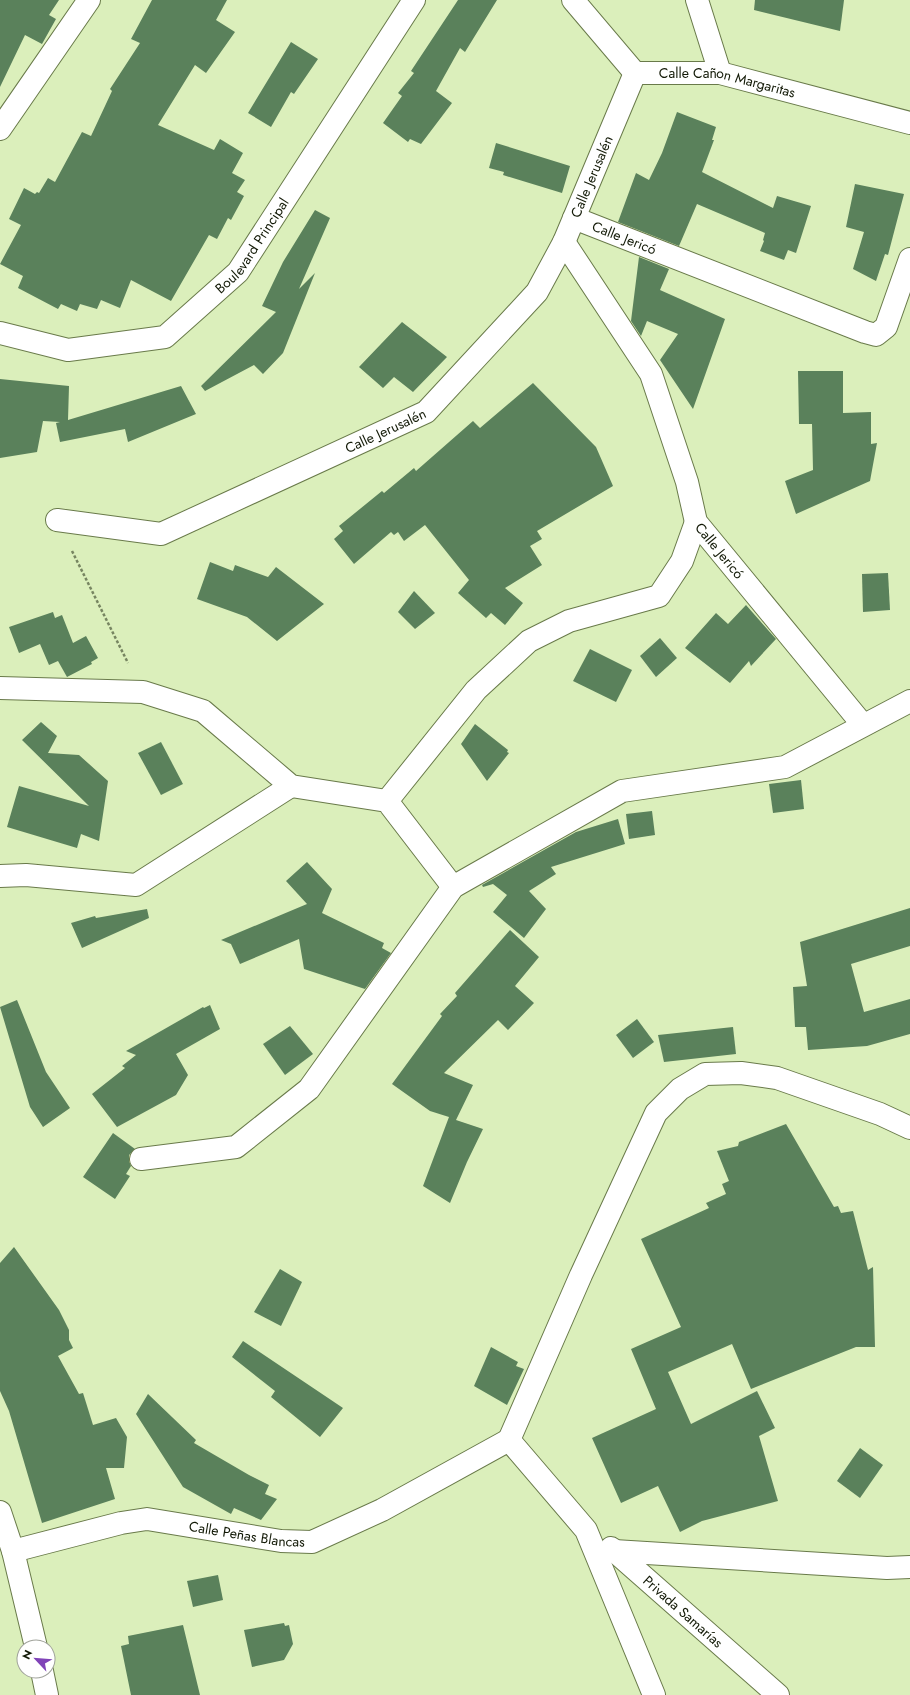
<svg xmlns="http://www.w3.org/2000/svg" width="910" height="1695" viewBox="0 0 910 1695" font-family="Jost,sans-serif">
  <style>
    .building { fill: #5a815b }
    .lines { fill: none; stroke-linecap: round; stroke-linejoin: round }
    .minor-casing { stroke: #697a4a; stroke-width: 24 }
    .tertiary-casing { stroke: #697a4a; stroke-width: 24 }
    .path { stroke: #778561; stroke-width: 2.5; stroke-dasharray: 3 2; stroke-linecap: butt }
    .minor { stroke: #fff; stroke-width: 22 }
    .tertiary { stroke: #fff; stroke-width: 22 }
    .labels { text-anchor: middle; dominant-baseline: central; stroke-width: 4; stroke-linejoin: round; paint-order: stroke }
    .street-label { font-size: 14px; fill: #121906; stroke: #fff }
  </style>
  <rect width="100%" height="100%" fill="#dbefbb"/>
  <g class="building">
    <polygon points="0,0 59,0 49,15 56,19 42,44 25,35 0,87"/>
    <polygon points="152,0 227,0 216,20 235,32 206,73 195,65 158,125 214,150 220,139 243,153 232,173 245,180 237,192 244,196 231,220 228,218 217,239 209,235 171,301 131,280 120,308 101,300 97,309 80,304 77,311 61,304 58,309 18,288 23,276 0,264 21,225 9,219 24,188 35,194 37,192 39,193 48,178 55,182 82,132 91,136 112,91 110,89 140,43 131,39"/>
    <polygon points="458,0 497,0 465,52 460,48 436,91 452,103 421,144 410,139 408,142 383,123 402,96 398,93 414,73 411,71"/>
    <polygon points="755,0 844,0 840,31 754,10"/>
    <polygon points="291,42 318,59 294,94 291,92 271,127 248,113"/>
    <polygon points="677,112 716,127 712,140 714,140 702,172 773,208 777,196 811,206 796,253 788,250 784,260 760,251 764,241 763,240 765,233 697,204 679,246 618,222 636,173 649,180 662,153"/>
    <polygon points="496,143 570,166 562,193 503,175 504,172 489,168"/>
    <polygon points="855,184 904,194 888,255 885,254 876,281 853,269 864,232 846,227"/>
    <polygon points="315,210 330,218 299,289 315,273 283,353 263,374 254,365 205,391 201,386 276,312 262,306 283,262"/>
    <polygon points="639,257 669,269 660,290 725,319 693,409 660,360 678,334 647,321 641,336 631,321"/>
    <polygon points="402,322 447,357 413,392 394,377 383,388 359,367"/>
    <polygon points="798,371 843,371 843,413 871,412 871,444 877,443 870,481 796,514 785,481 813,470 812,424 799,424"/>
    <polygon points="0,379 69,386 68,420 181,386 196,414 128,442 125,429 60,442 56,423 60,422 43,421 37,452 0,458"/>
    <polygon points="533,383 596,447 613,486 537,531 542,539 530,546 542,565 505,588 523,603 505,625 491,613 486,618 458,593 469,580 425,525 404,541 398,532 394,535 391,532 354,564 334,539 343,531 339,526 382,491 384,493 414,468 416,471 473,421 480,428"/>
    <polygon points="210,562 233,571 235,565 268,577 276,567 324,604 277,641 247,617 197,599"/>
    <polygon points="888,573 890,610 863,612 862,574"/>
    <polygon points="414,591 435,613 415,629 398,612"/>
    <polygon points="746,605 776,639 751,666 749,661 730,683 685,648 716,613 728,624"/>
    <polygon points="53,612 55,618 62,615 73,643 86,636 98,658 91,662 92,664 67,677 58,661 49,665 40,644 19,653 9,627"/>
    <polygon points="660,638 677,658 656,677 640,656"/>
    <polygon points="590,649 632,670 616,702 573,681"/>
    <polygon points="41,722 57,736 48,753 79,755 108,781 99,841 81,834 77,848 7,827 19,786 89,806 22,740"/>
    <polygon points="475,724 508,750 507,752 509,753 487,781 461,744"/>
    <polygon points="161,742 183,784 161,795 138,753"/>
    <polygon points="801,780 804,809 773,813 769,784"/>
    <polygon points="652,811 655,835 629,839 626,814"/>
    <polygon points="618,819 625,844 551,867 556,874 529,891 546,909 524,938 493,912 507,895 493,884 483,887 482,885 576,832"/>
    <polygon points="307,862 332,889 322,913 384,943 382,948 391,953 365,989 304,969 299,939 240,964 231,944 221,940 307,904 286,881"/>
    <polygon points="910,908 910,946 851,964 864,1012 910,999 910,1034 867,1046 808,1050 806,1027 795,1027 793,987 807,986 800,942"/>
    <polygon points="147,909 149,918 82,948 71,923 95,916 96,918"/>
    <polygon points="510,930 539,957 515,986 534,1003 508,1030 498,1020 444,1073 473,1085 456,1120 483,1129 467,1162 450,1203 423,1186 449,1117 430,1111 392,1084 442,1016 440,1014 457,996 455,993"/>
    <polygon points="17,1000 46,1072 70,1108 43,1127 30,1107 0,1007"/>
    <polygon points="210,1005 220,1029 176,1054 188,1075 176,1095 117,1127 92,1094 125,1068 122,1066 136,1055 126,1051 203,1007 204,1008"/>
    <polygon points="637,1019 654,1042 633,1058 616,1035"/>
    <polygon points="290,1026 313,1054 285,1075 263,1044"/>
    <polygon points="733,1027 736,1054 664,1062 658,1035"/>
    <polygon points="786,1124 834,1207 838,1206 841,1213 853,1211 868,1270 873,1267 875,1347 856,1347 751,1389 732,1344 668,1372 691,1424 757,1391 775,1428 759,1436 778,1501 702,1521 680,1532 658,1486 621,1503 592,1438 656,1409 631,1349 681,1327 641,1239 709,1208 706,1203 726,1194 722,1184 729,1181 717,1151 738,1146 739,1142"/>
    <polygon points="113,1133 135,1149 129,1155 129,1161 131,1166 126,1174 130,1176 115,1199 83,1177"/>
    <polygon points="14,1247 59,1310 69,1330 69,1340 73,1348 58,1356 79,1394 83,1393 93,1425 116,1418 127,1437 124,1468 106,1468 115,1499 42,1523 9,1411 0,1391 0,1263"/>
    <polygon points="280,1269 302,1282 281,1326 254,1312"/>
    <polygon points="243,1341 343,1408 320,1437 271,1397 275,1391 232,1357"/>
    <polygon points="491,1347 518,1362 516,1366 524,1369 507,1405 474,1386"/>
    <polygon points="148,1394 196,1440 194,1443 249,1475 269,1485 265,1494 277,1499 261,1520 234,1508 231,1514 183,1487 136,1414"/>
    <polygon points="860,1448 883,1465 860,1498 837,1481"/>
    <polygon points="218,1575 223,1600 193,1607 187,1581"/>
    <polygon points="284,1623 285,1626 289,1625 293,1644 284,1660 252,1667 244,1630"/>
    <polygon points="183,1625 200,1695 131,1695 121,1646 129,1644 128,1636"/>
  </g>
  <g class="lines">
    <defs>
      <g id="minor">
        <path id="s1" d="M573 0 635 73H720L910 123"/>
        <polyline points="697,0 720,73"/>
        <polyline points="0,129 89,0"/>
        <path id="s2" d="M574 218 865 332 876 335 886 327 910 259"/>
        <path id="s3" d="M564 242 651 374 687 482 696 522 863 725"/>
        <path id="s4" d="M57 520 161 534 426 412 537 292 564 242 635 73"/>
        <polyline points="0,688 143,692 203,711 291,786 387,801 453,887"/>
        <polyline points="387,801 476,690 529,641 569,621 659,596 682,561 696,522"/>
        <polyline points="0,876 26,875 136,885 291,786"/>
        <polyline points="141,1159 236,1147 309,1089 453,887 622,791 785,767 910,701"/>
        <polyline points="509,1440 581,1275 656,1113 680,1089 705,1074 741,1073 777,1078 880,1114 910,1128"/>
        <polyline points="509,1440 586,1530 654,1695"/>
        <path id="s5" d="M611 1548 778 1695"/>
        <path id="s6" d="M13 1551 121 1523 147 1519 281 1541 312 1542 382 1510 509 1440"/>
        <polyline points="614,1551 887,1568 910,1567"/>
      </g>
      <g id="tertiary">
        <path id="s7" d="M0 333 68 350 165 337 238 272 414 0"/>
        <polyline points="0,1512 13,1551 36,1647"/>
        <polyline points="42,1671 47,1695"/>
      </g>
    </defs>
    <use href="#minor" class="minor-casing"/>
    <use href="#tertiary" class="tertiary-casing"/>
    <polyline class="path" points="72,551 128,663"/>
    <use href="#minor" class="minor"/>
    <use href="#tertiary" class="tertiary"/>
  </g>
  <g class="labels">
    <g class="street-label">
      <text stroke="none"><textPath href="#s1" startOffset="189">Calle Cañon Margaritas</textPath></text>
      <text stroke="none"><textPath href="#s4" startOffset="688">Calle Jerusalén</textPath></text>
      <text stroke="none"><textPath href="#s2" startOffset="54">Calle Jericó</textPath></text>
      <text stroke="none"><textPath href="#s7" startOffset="295">Boulevard Principal</textPath></text>
      <text stroke="none"><textPath href="#s4" startOffset="352">Calle Jerusalén</textPath></text>
      <text stroke="none"><textPath href="#s3" startOffset="350">Calle Jericó</textPath></text>
      <text stroke="none"><textPath href="#s6" startOffset="239">Calle Peñas Blancas</textPath></text>
      <text stroke="none"><textPath href="#s5" startOffset="96">Privada Samarías</textPath></text>
    </g>
  </g>
  <g transform="translate(36 1659) rotate(296)"><circle r="19" fill="#ffffff" stroke="#a0a39b"/>
  <path d="M0-3L7 15L0 10L-7 15Z" fill="#8043b8"/>
  <text y="-6" font-size="11" font-weight="bold" text-anchor="middle" fill="#121906">N</text>
  </g>
</svg>
